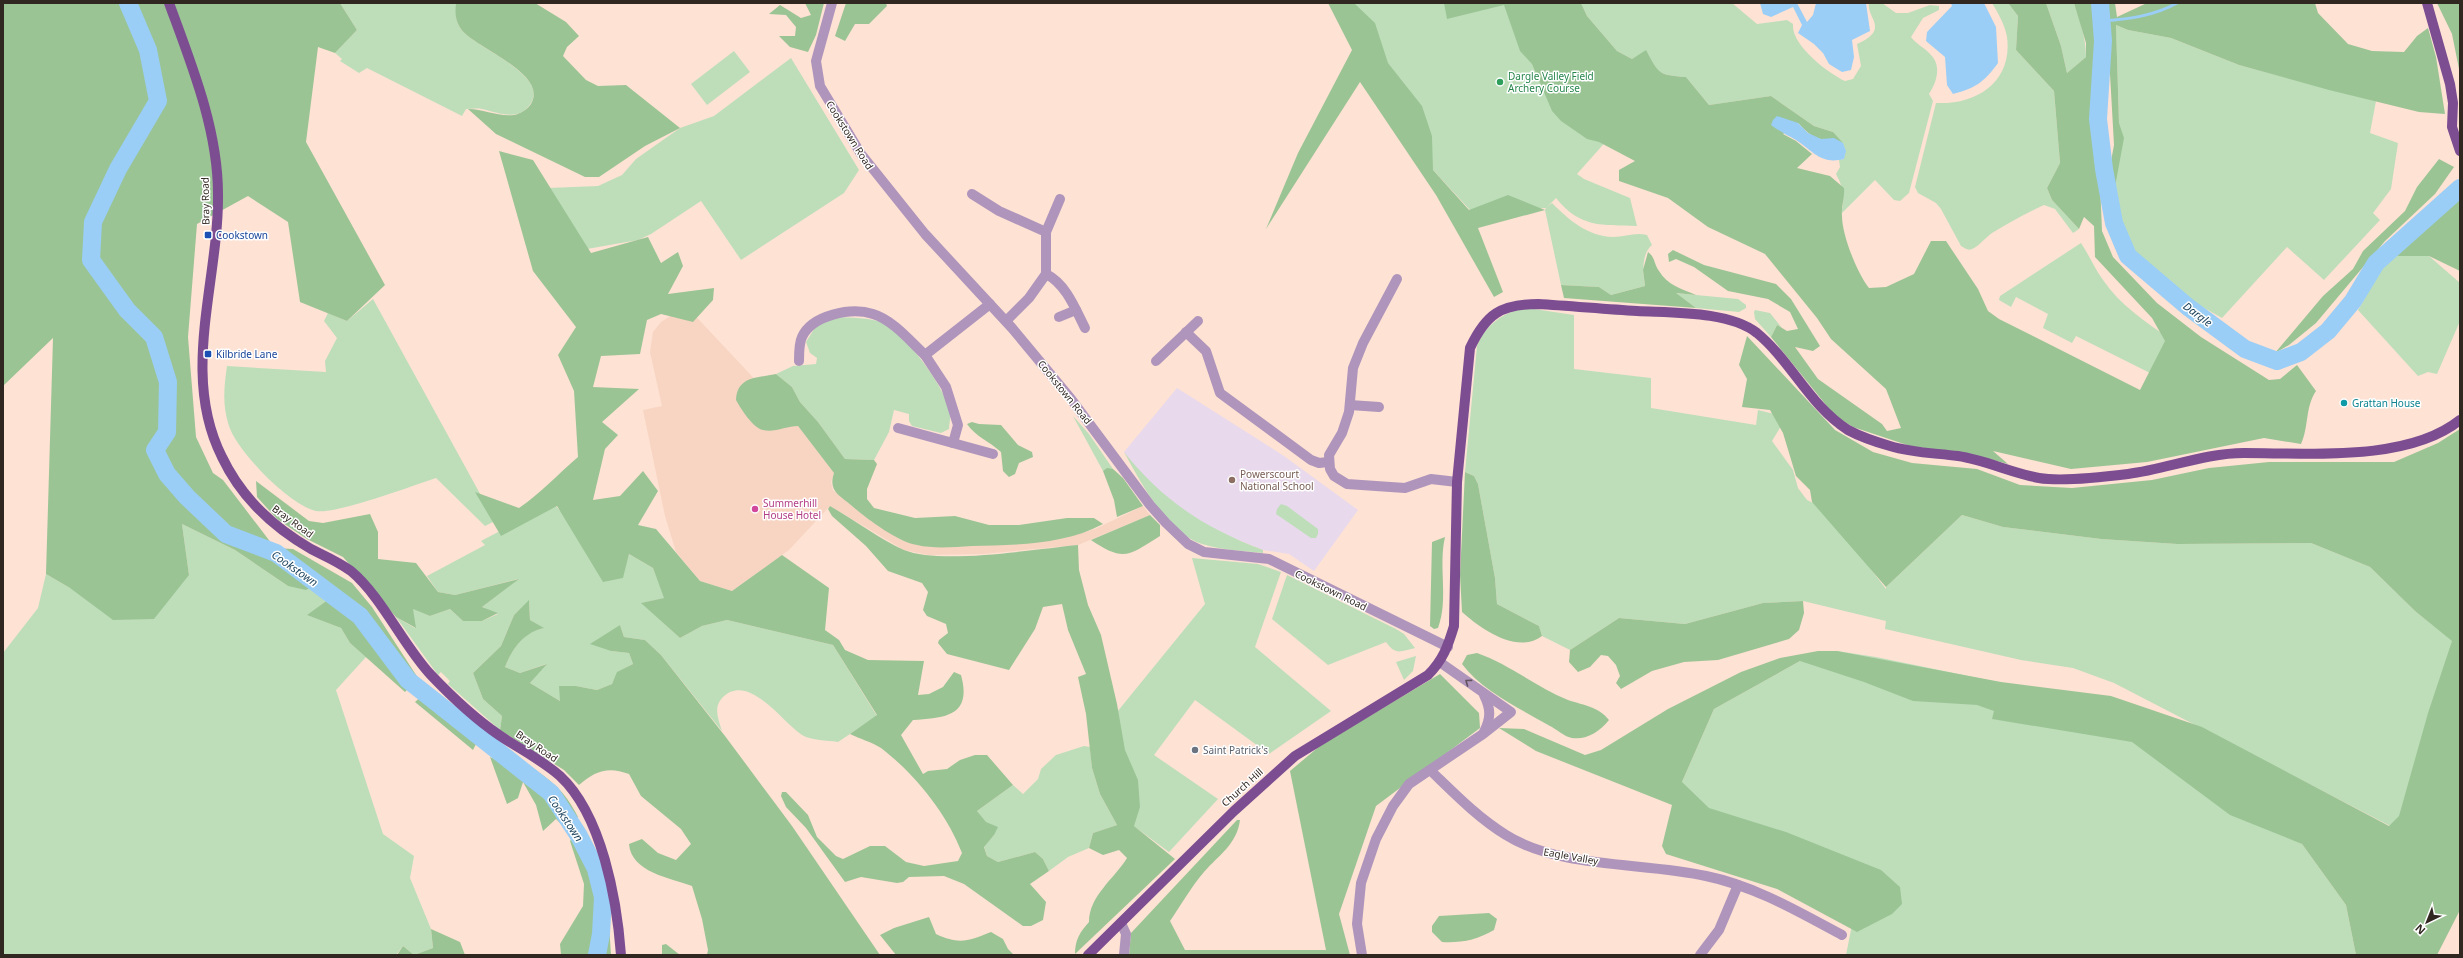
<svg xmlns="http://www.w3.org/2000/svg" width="2463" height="958" viewBox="0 0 2463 958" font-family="'Noto Sans',sans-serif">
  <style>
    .built { fill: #f8d5c2 }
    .education { fill: #e8d9ec }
    .green { fill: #bedeba }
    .forest { fill: #9bc495 }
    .water { fill: #9acef6 }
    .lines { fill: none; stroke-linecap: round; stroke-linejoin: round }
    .stream { stroke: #9acef6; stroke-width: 3 }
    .river { stroke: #9acef6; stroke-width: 18 }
    .minor { stroke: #af95bb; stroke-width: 10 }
    .major { stroke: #7d4d91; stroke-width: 10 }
    .oneway { stroke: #63535f }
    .leisure-dot { fill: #2e9e5b; stroke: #fff; stroke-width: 1.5 }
    .transit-dot { fill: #1a4fb4; stroke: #fff; stroke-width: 1.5 }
    .culture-dot { fill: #0f9aa8; stroke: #fff; stroke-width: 1.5 }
    .education-dot { fill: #8d6e63; stroke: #fff; stroke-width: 1.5 }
    .hotel-dot { fill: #d1479c; stroke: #fff; stroke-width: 1.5 }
    .worship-dot { fill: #6b7280; stroke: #fff; stroke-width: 1.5 }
    .labels { text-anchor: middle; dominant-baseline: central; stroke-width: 3; stroke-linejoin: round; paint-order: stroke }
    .leisure-label { font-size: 10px; fill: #27864d; stroke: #fff; text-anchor: start }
    .street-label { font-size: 10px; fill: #312721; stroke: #fff }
    .transit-label { font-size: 10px; fill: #164399; stroke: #fff; text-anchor: start }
    .culture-label { font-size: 10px; fill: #0d838f; stroke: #fff; text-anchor: start }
    .education-label { font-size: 10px; fill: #785e54; stroke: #fff; text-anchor: start }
    .hotel-label { font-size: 10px; fill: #b23c85; stroke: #fff; text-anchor: start }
    .worship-label { font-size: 10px; fill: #5b616d; stroke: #fff; text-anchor: start }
    .water-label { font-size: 11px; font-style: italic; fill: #153d58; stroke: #fff }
  </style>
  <rect width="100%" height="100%" fill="#fee2d4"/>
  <polygon class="built" points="686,306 795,422 834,473 831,482 833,490 854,508 901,540 917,545 1012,545 1064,538 1095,529 1143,506 1150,515 1078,545 983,554 928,555 904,550 830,506 789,550 732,591 700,581 676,552 665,516 643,410 662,406 650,352 653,332 661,322"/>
  <polygon class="education" points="1177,388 1284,456 1358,510 1314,571 1289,554 1263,550 1231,537 1203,523 1174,504 1142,475 1124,452"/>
  <g class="green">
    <path d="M340 3H456C456 13 455 21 461 29 473 47 549 74 531 103 520 122 499 113 482 109 477 108 471 109 466 109L462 116 367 68 359 73 340 61 342 59 335 53 357 30Z"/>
    <path d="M1354 3H1560L1633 111 1577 174 1584 179 1630 198 1637 226C1602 225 1580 228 1556 198L1547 207 1552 203C1569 220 1587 236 1613 237 1625 237 1635 232 1647 235L1652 245C1641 254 1643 273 1645 286L1611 295 1599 287 1561 285 1545 210 1546 208 1470 210 1433 170Z"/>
    <path d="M1581 3H1732L1757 24 1787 20 1793 24C1791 45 1828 73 1845 81L1853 79 1861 66 1857 44C1891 29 1866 18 1869 3H1882L1896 13H1908L1930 5 1939 6V10L1923 18 1911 37C1917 45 1924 47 1930 54 1942 65 1937 82 1929 94L1933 101 1909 193 1900 201 1894 200 1875 180 1841 214C1845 197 1844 189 1836 174L1840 167 1839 160 1844 159 1833 132 1814 126 1771 96 1709 105 1686 77C1658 75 1659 74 1646 51L1632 59 1617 51 1587 16Z"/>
    <path d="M1992 3H2008L2018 16 2016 50 2054 91 2060 163 2047 188 2052 200 2079 229 2073 233 2055 209 2044 205C2028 212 2007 224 1992 233 1985 238 1979 246 1972 249 1968 251 1965 248 1961 246L1941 209 1936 203 1918 193 1915 187 1936 103C1976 105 2013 82 2007 37 2005 25 1998 13 1992 3Z"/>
    <path d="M2046 3H2074C2080 21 2086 38 2086 57L2067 73 2061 46Z"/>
    <polygon points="2116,25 2128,30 2171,38 2239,65 2376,101 2370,133 2398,143 2391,189 2373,213 2380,220 2324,280 2287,247 2222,318 2158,282 2129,258 2110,214 2119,123"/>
    <polygon points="734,51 750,72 707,105 691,84"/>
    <polygon points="791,58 859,170 844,193 741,260 701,201 651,234 638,240 587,249 548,188 598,186 622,175 636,159 680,128 714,116"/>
    <path d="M2081 243C2089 255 2095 269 2103 280 2120 305 2146 322 2170 339L2152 374 2076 336 2072 343 2043 328 2048 314 2016 297 2011 307 1999 300 2000 296Z"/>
    <path d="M2409 255 2429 256 2460 283V321L2437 374 2428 372 2418 376 2358 310C2369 295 2375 265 2393 256 2397 254 2404 255 2409 255Z"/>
    <polygon points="1675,293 1738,299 1746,305 1746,308 1739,312 1696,308"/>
    <path d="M373 299 495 521 485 526 436 478C415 485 334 515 316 511 289 505 237 451 229 426 222 405 224 387 227 366L326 372 325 361 337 338 324 321 328 313 347 321Z"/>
    <path d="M1519 309H1534L1574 315V369L1651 378V408L1756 425 1758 410 1774 414 1781 426 1772 441 1793 470 1798 488 1807 500 1824 508 1886 589V587L1962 515 2003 527 2101 539 2177 544 2311 543 2370 567 2415 611 2453 641 2398 830 2114 683 2073 668 2021 660 1885 629 1886 621 1803 601 1763 603 1685 624 1619 618 1570 650 1542 636 1539 626 1497 604 1495 578 1478 484 1474 476 1465 472 1477 346C1484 327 1500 315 1519 309Z"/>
    <polygon points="1755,310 1770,313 1782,328 1777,325 1771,337 1755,319 1754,312"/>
    <path d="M837 317C852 318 869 317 883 323 905 333 947 389 950 413 951 418 949 424 949 429L941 433 912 426 909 421V414L894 410 889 432 874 460 845 459 818 422 800 402 792 387 776 374 793 366 816 364 817 358 810 353 806 342 816 326Z"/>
    <polygon points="1073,416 1089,434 1113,469 1103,471"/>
    <path d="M1124 452C1163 501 1205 528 1263 550V553C1242 551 1222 550 1202 544 1167 533 1141 483 1124 452Z"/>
    <path d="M553 503 622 577 629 554 653 568 665 598 642 603 680 638 702 626 727 620 833 645 877 716 838 742C827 740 812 741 802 735 783 723 749 672 723 697 713 707 718 718 722 731L661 655 645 640 624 637 620 625 611 651 629 653 633 664 618 672 612 684 597 690 576 686 560 701 530 683 546 664 520 673 505 667C512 649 523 632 543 628L530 620 529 601 514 615 501 646 473 673 483 699 502 716 500 730 448 684 450 681 441 672 438 675 396 617 415 628 412 608 430 616 450 609 463 621H482L498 614 482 607 518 579 455 595 438 592 427 576 485 545 481 541Z"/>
    <polygon points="1281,504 1287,506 1318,529 1318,534 1316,538 1311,538 1276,514 1277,509"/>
    <polygon points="182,524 235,550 288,586 320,580 329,599 308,615 341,628 350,643 366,657 336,690 383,834 414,856 410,878 431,929 433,948 414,955 403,946 396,955 3,955 3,653 38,608 46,574 70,588 189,575"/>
    <polygon points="1192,558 1258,564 1281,572 1255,647 1331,711 1269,754 1195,700 1154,755 1218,799 1169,852 1131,824 1104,728 1205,604"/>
    <path d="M1287 575 1396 629 1404 634 1415 648C1401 651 1396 656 1386 642L1328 665 1272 619Z"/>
    <polygon points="1818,651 1837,651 1876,657 2071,697 2302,844 2346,905 2356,955 1846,955 1853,920 1672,805 1714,709"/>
    <polygon points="1416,656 1413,671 1404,680 1396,662"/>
    <polygon points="1084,746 1090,747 1092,768 1100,794 1117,825 1093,833 1089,848 1068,857 1049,871 1043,859 1035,852 998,862 987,856 984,846 994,835 977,811 1013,785 1023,794 1038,779 1041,769 1056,755"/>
  </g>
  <g class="forest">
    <polygon points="3,3 340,3 357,30 335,53 318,47 306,142 385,285 347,321 300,302 288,222 248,196 197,224 188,337 196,437 213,473 223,480 275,548 293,549 352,583 372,607 418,678 405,692 350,643 341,628 307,615 329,599 320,581 306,590 288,586 235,550 182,524 189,575 154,619 113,620 70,588 46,574 53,338 3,386"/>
    <path d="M456 3H535L566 22 579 36 567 47 563 56 586 80 598 86 626 85 680 128 645 146 599 177H585L496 134 468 109C484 109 498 117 514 115 520 114 528 109 531 104 549 73 474 48 461 29 455 21 455 12 456 3Z"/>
    <polygon points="805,3 824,3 816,35 808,52 790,47 779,36 795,36 796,27 786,15 769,14 780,5 801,18 811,15"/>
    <polygon points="846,3 886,3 887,6 869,24 855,24 845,41 835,36"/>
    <polygon points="1328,3 1354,3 1375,23 1388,63 1422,106 1432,136 1433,170 1469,210 1508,195 1545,210 1478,228 1503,292 1494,297 1436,195 1360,82 1266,229 1298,153 1352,50"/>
    <path d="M1444 3H1581L1587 16 1617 51 1632 59 1646 50C1659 74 1658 75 1686 77L1709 105 1771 96 1814 126 1833 132 1843 143C1832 137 1831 141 1821 139 1812 138 1804 129 1798 123L1783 134 1796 141 1812 154 1797 168 1830 176 1844 188C1845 198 1841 206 1842 216 1842 235 1857 273 1869 288L1886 287 1914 274 1931 241H1946L1978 289 1988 311 1999 319 2140 390 2165 341 2152 318 2095 257 2094 226 2084 217 2079 229 2052 200 2047 188 2060 163 2054 91 2016 50 2018 16 2008 3H2046L2061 46 2067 73 2086 57V43L2074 3H2093L2095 13 2096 88 2102 231 2113 257 2157 303 2201 337 2269 380 2280 379 2297 365 2316 391C2305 407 2309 427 2301 444L2264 438 2147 462 2071 469 1993 451 2008 464 1974 455 1910 446 1853 427 1835 416 1771 337 1777 325 1787 331 1798 329 1790 312 1768 299 1728 291 1694 267 1676 259 1669 262 1668 254 1673 250 1704 265 1776 284 1791 299 1820 346 1813 351 1795 347 1818 379 1882 424 1887 431 1901 428 1886 389 1831 339 1817 318 1765 254 1708 227 1668 198 1619 181V170L1635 161 1599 142 1587 139 1561 121 1552 111 1532 64 1520 51 1504 5 1447 19Z"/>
    <polygon points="2106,3 2115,3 2117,17 2147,3 2315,3 2318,13 2348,44 2372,51 2404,52 2417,36 2428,28 2436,57 2445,114 2419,112 2329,90 2239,65 2171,38 2128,30 2116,25 2119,123 2124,138 2110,214 2129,258 2119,247 2109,217 2109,172 2114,145"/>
    <polygon points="2437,3 2460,3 2460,74 2452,34"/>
    <path d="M499 151 533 160 591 253 648 237 661 263 678 252 683 266 668 294 714 288 713 300 693 322 661 314 647 320 640 354 601 356 593 387 639 389 602 422 618 435 605 449 593 500 620 496 643 471 658 491 638 525 656 529 700 581 732 591 782 555 829 588 825 630 839 640 845 650 868 660 924 661 918 695 929 694 943 687 954 672 961 675C972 715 947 718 913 720L901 735 923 774 928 771 947 769 960 760 975 755H987L1013 785 977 811 986 822 998 827 994 835 984 847 987 856 998 862 1035 852 1043 859 1049 871 1030 884 1046 902 1043 920 1031 926H1023L964 884 944 876 909 877 903 882 897 883 861 877 845 882 806 828 786 807 781 796 782 792H786L808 815 817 837 836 856 843 859 870 846H885L906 862 924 866 958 861 962 853C947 814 915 774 881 748 872 742 860 739 850 734L877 715 833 645 727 620 702 626 680 638 641 603 664 598 653 568 629 554 623 578 603 582 557 506 501 536 475 492 519 508C541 493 558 474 578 457L574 391 558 355 576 327 533 271Z"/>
    <polygon points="2439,159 2454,167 2435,194 2385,241 2316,323 2289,345 2275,353 2323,296 2353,269 2363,251 2405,211 2417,187"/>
    <polygon points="2458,197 2460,198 2460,271 2429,256 2393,256"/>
    <path d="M1648 252C1655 257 1654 264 1659 271 1667 285 1682 289 1696 295L1676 293 1696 308 1564 298 1561 285 1599 287 1611 295 1645 286 1643 270Z"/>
    <polygon points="1747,336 1835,430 1873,452 1912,463 1977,469 2020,485 2072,488 2152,480 2209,468 2269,462 2394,462 2438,443 2460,429 2460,910 2437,955 2356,955 2346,905 2302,844 2230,815 2132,742 1992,719 1994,711 1977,705 1913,701 1864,682 1800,661 1714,709 1682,782 1709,808 1786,832 1881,870 1900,887 1902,904 1892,914 1857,932 1777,889 1666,854 1662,846 1672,805 1536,751 1499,728 1524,729 1585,755 1601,750 1668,709 1741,672 1780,658 1818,651 1837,651 2001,682 2111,696 2202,727 2389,826 2399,816 2428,713 2452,641 2415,611 2370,567 2311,543 2177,544 2101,539 2003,527 1962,515 1886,587 1812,502 1810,490 1796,476 1783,433 1770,410 1742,407 1747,379 1739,365"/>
    <path d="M776 374 792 387 800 402 818 422 845 459 874 460 877 464 867 489V499L874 508 915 518 955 516 989 525H1019L1067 518H1094L1103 524C1064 545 1015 545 972 546 954 547 934 549 917 545 898 542 867 519 852 506 839 495 828 491 834 473L798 426C787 426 774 433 763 430 753 428 741 409 736 400 737 376 758 378 776 374Z"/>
    <path d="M972 422 979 424 1001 425 1018 445 1032 452 1033 457 1019 463 1015 474 1009 477 1003 471 1001 452C989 441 976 437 967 424Z"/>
    <polygon points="1107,468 1113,469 1123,478 1143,506 1117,517 1114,500 1103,471"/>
    <path d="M1465 472 1474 476 1478 484 1495 578 1497 604 1539 626 1542 636C1517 655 1480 628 1462 612L1460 575Z"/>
    <polygon points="256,481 309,521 323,523 370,514 378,532 378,559 416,563 438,592 455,595 519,579 482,607 498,613 482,621 463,621 450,609 430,616 413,609 416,628 396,617 343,557 307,539 277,519 257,497"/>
    <path d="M830 506C853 519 881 540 904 550 941 565 1036 549 1078 545L1079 570 1088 605 1101 635 1117 704 1125 750 1138 780 1140 807 1134 826 1175 859 1075 954C1075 940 1080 932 1089 922 1089 896 1114 879 1127 858L1119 850 1103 855 1089 848 1093 833 1117 825 1100 794 1092 768 1086 714 1078 677 1086 674 1068 630 1062 604 1043 607 1035 629 1009 670 947 654 938 643 939 640 948 633 946 624 927 616 923 610 928 592 922 583 888 571 866 546 832 516 828 509Z"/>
    <path d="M1150 515 1160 525V536C1128 556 1124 562 1091 540Z"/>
    <path d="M1445 537C1438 567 1449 599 1438 628L1434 629 1430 626 1432 542Z"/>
    <path d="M529 600 530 620 544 628C524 632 512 649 505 667L520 673 547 664 530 683 560 701 559 686H576L597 690 612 684 617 672 633 664 629 653 611 651 590 644 620 625 624 637 645 640 661 655 725 736 792 826 880 955H707L708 950 702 919 692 886C670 878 631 872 629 844L642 839 658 853 676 860 691 844 681 829 641 796 629 774C608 766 595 771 579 785L564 770 500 730 502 716 483 699 473 673 501 646 514 615Z"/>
    <polygon points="1803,601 1804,613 1799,630 1789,639 1718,660 1684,662 1652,671 1621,689 1616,683 1620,676 1616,665 1608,656 1601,655 1590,667 1578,672 1569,662 1570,650 1619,618 1685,624 1763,603"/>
    <path d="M1477 653C1509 664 1536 687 1568 700 1583 705 1599 707 1609 720 1599 732 1587 740 1572 738 1565 737 1556 729 1550 726 1521 709 1483 692 1462 664L1467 655Z"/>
    <path d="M1440 674 1479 713 1480 728 1376 806 1339 914 1350 955H1129L1131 933 1237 820H1240C1237 844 1219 855 1204 872 1191 887 1181 905 1170 921L1185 950H1326L1290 771 1321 745Z"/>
    <polygon points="427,691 431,691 481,734 473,750 415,702"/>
    <path d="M490 757 520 771 526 763C551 781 564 789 578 817L562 825 556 819 543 831 536 805 523 782 518 798 507 804Z"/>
    <path d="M576 834 584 837C605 871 609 915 611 955H561L560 944 583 906 584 884 570 841Z"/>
    <path d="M1489 913 1497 919 1494 930C1477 940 1461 943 1442 942L1432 932V926L1439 916Z"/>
    <path d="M929 917 936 934C959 945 969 941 991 932L1003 939 1008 949 1014 955H896L880 935 894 928Z"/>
    <polygon points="431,929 460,942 465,955 414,955 433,948"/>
    <polygon points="666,944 680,955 662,955 662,945"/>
    <polygon points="403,946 414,955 397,955"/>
  </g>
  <g class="water">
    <polygon points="1760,3 1797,3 1807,22 1813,15 1816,3 1866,3 1870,31 1852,40 1854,57 1851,70 1842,72 1829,64 1823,53 1814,44 1798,33 1802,25 1793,7 1771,17 1763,14"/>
    <path d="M1951 3H1984L1996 27 1998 63C1984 82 1976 88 1953 94L1947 85 1945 57 1926 41 1927 32 1952 6Z"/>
    <path d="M1777 116 1798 123 1808 133 1821 139 1834 138 1843 143 1846 151 1844 159C1821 165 1813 151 1796 140 1787 135 1779 131 1771 125L1773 120Z"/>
  </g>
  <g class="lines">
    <path class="stream" d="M2103 21C2129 19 2154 16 2177 3"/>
    <g class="river">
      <polyline points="128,3 148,50 158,101 118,169 93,222 91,260 127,310 154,337 168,382 167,432 155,450 167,474 187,497 226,534 276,553 360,616 408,680 551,793 579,836 596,869 603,897 601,934 597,955"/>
      <polyline points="2100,3 2103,41 2098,119 2104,169 2114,223 2128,256 2188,307 2245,349 2277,361 2301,352 2328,331 2353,301 2376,263 2460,188"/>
    </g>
    <g class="minor">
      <polyline points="832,3 816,61 820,86 861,154 925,234 1012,328 1071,399 1150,505 1166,523 1188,544 1204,552 1269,559 1448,647"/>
      <polyline points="972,194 999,211 1046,232"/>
      <path d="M1046 274C1066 284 1075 308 1085 328"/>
      <polyline points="1397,279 1363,343 1353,368 1349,412 1342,433 1329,455 1330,469 1334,476 1347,484 1405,488 1431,479 1457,482"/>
      <polyline points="1059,317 1076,310"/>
      <polyline points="1006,321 1029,298 1046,274 1046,232 1060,199"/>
      <polyline points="1186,332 1206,351 1220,393 1311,460 1319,463 1328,462"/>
      <polyline points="925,355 946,387 958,425 953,443"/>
      <path d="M799 361C799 354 799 343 802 337 812 315 851 307 873 314 893 320 910 341 925 355L990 304"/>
      <polyline points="1156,361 1198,321"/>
      <polyline points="1350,405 1379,407"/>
      <polyline points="898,428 993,454"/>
      <path d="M1484 695C1491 709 1491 718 1484 732"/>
      <path d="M1430 770C1454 793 1477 817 1506 835 1560 869 1644 862 1706 876 1755 886 1799 912 1842 935"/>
      <polyline points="1121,923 1126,934 1124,955"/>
      <polyline points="1362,955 1357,924 1361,883 1376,839 1393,806 1409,784 1483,734 1511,712 1441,663"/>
      <polyline points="1700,955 1719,930 1738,885"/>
    </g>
    <g class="major">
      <path d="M169 3C191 63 218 129 218 194 219 281 180 374 222 457 241 497 273 527 311 549 325 556 339 562 351 571 382 597 403 645 431 675 451 696 474 718 499 735 518 748 542 760 560 776 602 815 617 900 621 955"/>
      <polyline points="2427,3 2450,84 2453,103 2452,127 2460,151"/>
      <path d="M1088 955 1234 811 1295 756 1428 675C1443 660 1448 646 1454 626L1457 482 1470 348C1486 314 1501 304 1538 304 1571 306 1604 309 1637 311 1672 313 1729 311 1757 333 1791 361 1810 406 1848 430 1861 437 1876 442 1890 446 1913 453 1935 453 1958 456 1985 460 2012 473 2039 478 2063 482 2104 477 2128 474 2167 469 2205 453 2244 453 2309 453 2408 462 2460 420"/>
    </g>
  </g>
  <defs><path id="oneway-chevron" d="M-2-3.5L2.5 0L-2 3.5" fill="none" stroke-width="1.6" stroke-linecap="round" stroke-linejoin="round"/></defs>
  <use class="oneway" href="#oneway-chevron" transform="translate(1468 682) rotate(-144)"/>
  <circle class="leisure-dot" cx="1500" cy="82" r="4"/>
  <g class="transit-dot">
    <rect x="204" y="231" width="8" height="8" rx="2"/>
    <rect x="204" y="350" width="8" height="8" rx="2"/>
  </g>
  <circle class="culture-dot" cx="2344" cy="403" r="4"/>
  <circle class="education-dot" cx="1232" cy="480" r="4"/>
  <circle class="hotel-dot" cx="755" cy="509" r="4"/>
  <circle class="worship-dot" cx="1195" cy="750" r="4"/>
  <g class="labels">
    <g class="leisure-label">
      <text x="1508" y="76">Dargle Valley Field<tspan x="1508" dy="12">Archery Course</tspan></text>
    </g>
    <g class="street-label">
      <text transform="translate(850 135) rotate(58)">Cookstown Road</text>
      <text transform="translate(205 201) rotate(-91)">Bray Road</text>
      <text transform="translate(1065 392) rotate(51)">Cookstown Road</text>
      <text transform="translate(293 521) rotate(36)">Bray Road</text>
      <text transform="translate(1331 590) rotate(26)">Cookstown Road</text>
      <text transform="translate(537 746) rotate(34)">Bray Road</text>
      <text transform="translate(1242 787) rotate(-42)">Church Hill</text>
      <text transform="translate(1571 856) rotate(10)">Eagle Valley</text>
    </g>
    <g class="transit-label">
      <text x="216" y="235">Cookstown</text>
      <text x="216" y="354">Kilbride Lane</text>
    </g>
    <g class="culture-label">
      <text x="2352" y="403">Grattan House</text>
    </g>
    <g class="education-label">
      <text x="1240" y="474">Powerscourt<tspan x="1240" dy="12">National School</tspan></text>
    </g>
    <g class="hotel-label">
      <text x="763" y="503">Summerhill<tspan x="763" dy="12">House Hotel</tspan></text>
    </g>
    <g class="worship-label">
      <text x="1203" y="750">Saint Patrick's</text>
    </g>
    <g class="water-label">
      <text transform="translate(2198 314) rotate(37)">Dargle</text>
      <text transform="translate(295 568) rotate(35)">Cookstown</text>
      <text transform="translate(566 818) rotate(56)">Cookstown</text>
    </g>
  </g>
  <rect width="2463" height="958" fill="none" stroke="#312721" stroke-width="8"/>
  <g transform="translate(2427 922) rotate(223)" stroke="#ffffff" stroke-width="3" paint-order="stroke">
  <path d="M0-3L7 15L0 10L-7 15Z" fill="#312721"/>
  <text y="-6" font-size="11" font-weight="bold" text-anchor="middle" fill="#312721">N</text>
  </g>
</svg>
